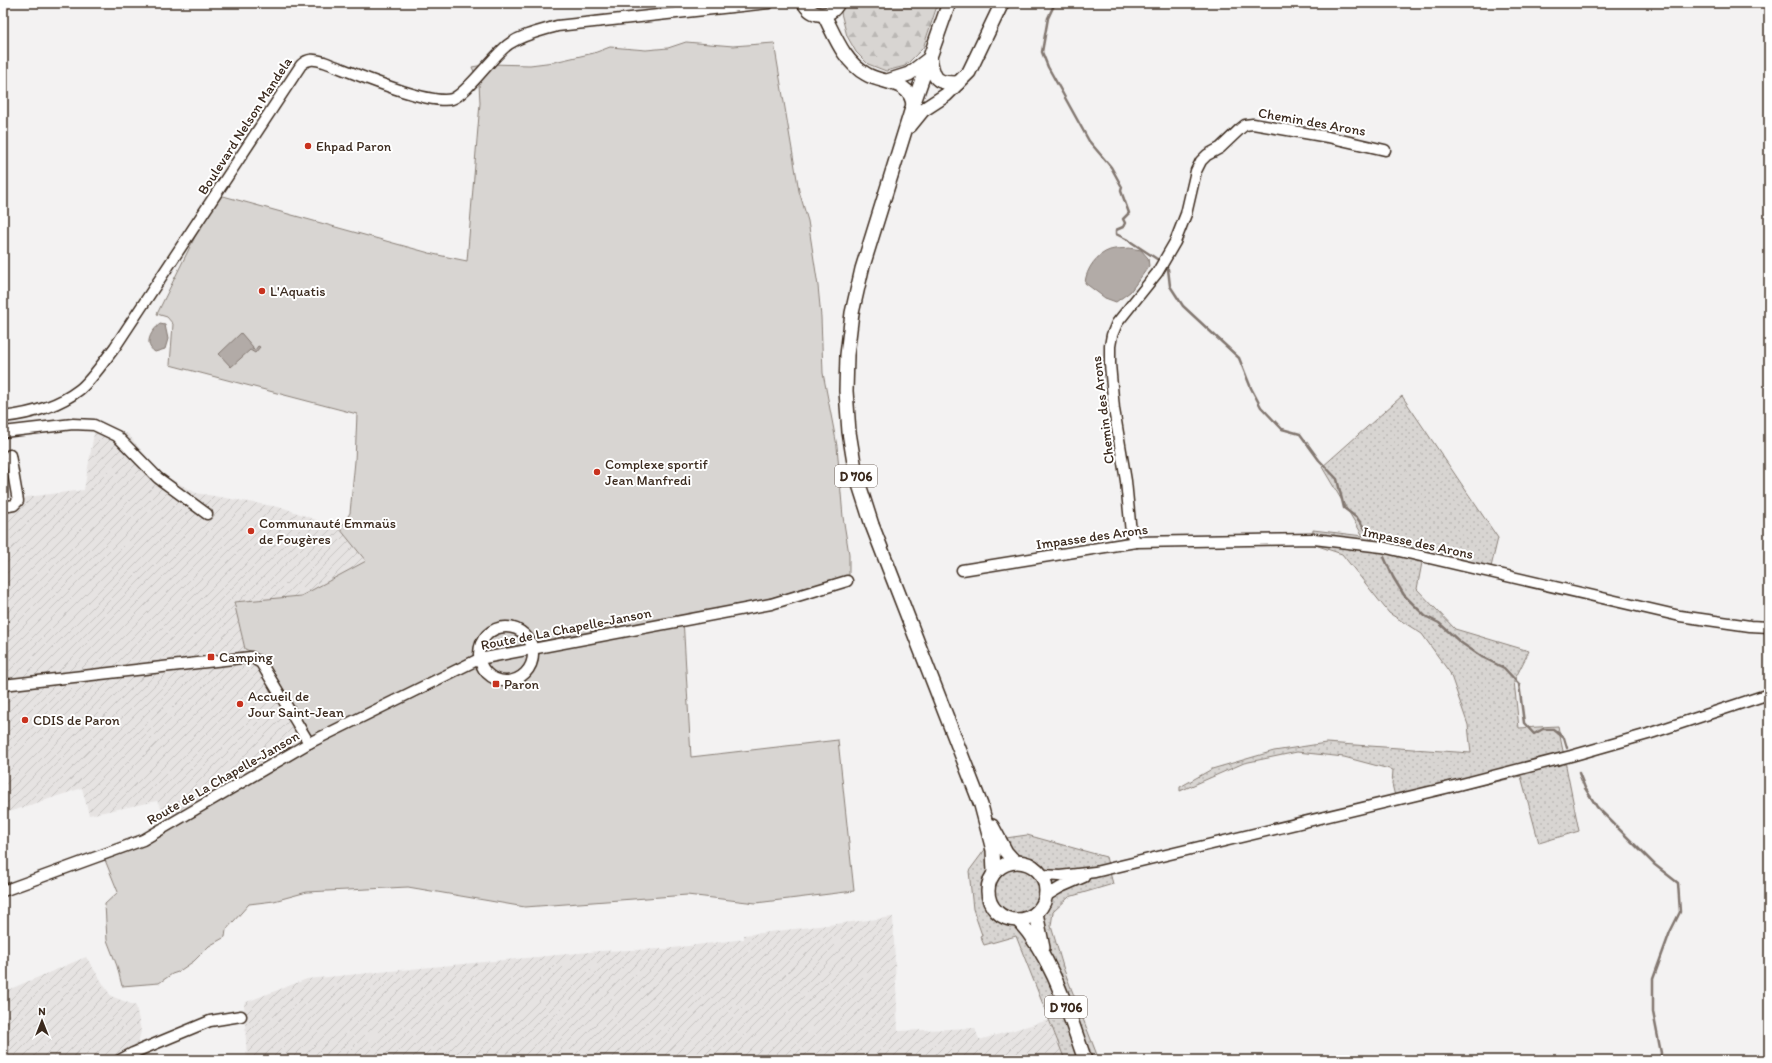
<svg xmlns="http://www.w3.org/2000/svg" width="1772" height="1063" viewBox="0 0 1772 1063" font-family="Itim,sans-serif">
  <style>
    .industrial { fill: url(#industrial-furrows) }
    .grass { fill: url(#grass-dots); stroke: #8a8078 }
    .forest { fill: url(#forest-firs); stroke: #8a8078 }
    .park { fill: #d8d5d2; stroke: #8a8078 }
    .water { fill: #b2aba7; stroke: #827770 }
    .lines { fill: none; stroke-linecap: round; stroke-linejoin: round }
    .stream { stroke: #827770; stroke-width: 2.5 }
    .minor-casing { stroke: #3b2a1e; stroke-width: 13 }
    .major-casing { stroke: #3b2a1e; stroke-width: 16 }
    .minor { stroke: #fff; stroke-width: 10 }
    .major { stroke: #fff; stroke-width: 13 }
    .poi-dot { fill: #c8321e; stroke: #fff; stroke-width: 1.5 }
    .labels { text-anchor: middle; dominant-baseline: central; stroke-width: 4; stroke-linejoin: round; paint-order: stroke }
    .shield { fill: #fff; stroke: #766a62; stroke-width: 1 }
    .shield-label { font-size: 13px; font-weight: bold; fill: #3b2a1e }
    .street-label { font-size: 14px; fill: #3b2a1e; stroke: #fff }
    .poi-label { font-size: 14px; fill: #3b2a1e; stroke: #fff; text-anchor: start }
  </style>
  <defs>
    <pattern id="industrial-furrows" width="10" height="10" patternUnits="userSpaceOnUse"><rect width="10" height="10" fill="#e6e3e2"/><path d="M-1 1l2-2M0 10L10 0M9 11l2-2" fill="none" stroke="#c6c3c1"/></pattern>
    <pattern id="grass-dots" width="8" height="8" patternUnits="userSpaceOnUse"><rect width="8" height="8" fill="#d8d5d2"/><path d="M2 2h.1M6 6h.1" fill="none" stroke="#bab7b4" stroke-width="1.8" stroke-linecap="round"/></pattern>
    <pattern id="forest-firs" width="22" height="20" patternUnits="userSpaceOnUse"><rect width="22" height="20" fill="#d8d5d2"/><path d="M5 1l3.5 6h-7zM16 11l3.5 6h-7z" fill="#bab7b4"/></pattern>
  </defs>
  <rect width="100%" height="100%" fill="#f3f2f2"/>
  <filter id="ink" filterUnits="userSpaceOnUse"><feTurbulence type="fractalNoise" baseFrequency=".025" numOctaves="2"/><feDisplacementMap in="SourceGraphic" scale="8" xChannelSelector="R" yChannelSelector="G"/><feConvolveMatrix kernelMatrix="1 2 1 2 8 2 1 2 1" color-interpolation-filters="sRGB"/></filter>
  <g filter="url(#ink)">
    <g class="industrial">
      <polygon points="96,422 128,434 160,473 196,493 284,508 340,529 366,562 301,596 234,602 245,649 264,657 317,743 173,828 157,801 89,815 82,788 3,814 3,500 84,490"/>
      <polygon points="893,917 898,1031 975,1028 979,1040 1049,1020 1065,1060 247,1060 244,1003 307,979 600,951 665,949 744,939 744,935"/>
      <polygon points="86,957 111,996 136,1006 141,1031 134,1060 3,1060 3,1017 11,1013 3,995 3,992"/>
    </g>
    <g class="grass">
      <polygon points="1402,396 1498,538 1491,567 1424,552 1417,589 1455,629 1529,651 1514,681 1519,728 1558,726 1579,831 1539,843 1521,776 1397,805 1392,784 1393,770 1344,757 1297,752 1244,763 1180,791 1180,787 1212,769 1274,751 1326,743 1471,753 1468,725 1450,673 1422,634 1389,613 1342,554 1312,544 1313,530 1363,536 1322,467"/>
      <polygon points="1027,835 1106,857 1113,884 1069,897 1053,912 1051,926 1064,970 1099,1060 1065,1060 1016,936 984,945 980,936 982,935 973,909 969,871 992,840"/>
    </g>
    <polygon class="forest" points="844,3 938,3 923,48 905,66 886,71 868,64 856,52 847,36 841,13"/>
    <polygon class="park" points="686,42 733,46 774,43 799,191 808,221 818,286 821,317 823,373 837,446 843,517 849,554 849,575 754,603 683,618 691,757 838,740 854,891 756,903 687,895 525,907 408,887 307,892 274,901 249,904 226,930 225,937 209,946 194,961 178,972 172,974 159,983 122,986 117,966 107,940 105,904 118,892 105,860 145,845 253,779 316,743 264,657 245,649 234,602 301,596 366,561 340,529 350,513 355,461 357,414 170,365 173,324 167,317 157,314 216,194 433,254 467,261 480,103 479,83 472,67 489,64 530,65 554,62 594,53 610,47 646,50 668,48"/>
    <g class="water">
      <path d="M1129 248 1141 250 1148 258 1149 266 1130 292 1116 302 1105 298 1085 283C1086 269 1097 254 1110 250 1116 248 1123 249 1129 248Z"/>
      <path d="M160 324 165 325 168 339 165 349 155 352C143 344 151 331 160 324Z"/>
      <polygon points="241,333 253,347 252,349 255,350 258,346 260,347 255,353 250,350 231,367 219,354"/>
    </g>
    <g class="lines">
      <g class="stream">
        <polyline points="1055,3 1048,18 1042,52 1048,67 1089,141 1111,167 1122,187 1121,191 1129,213 1123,219 1125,223 1123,227 1116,230 1116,234 1128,240 1157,259"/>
        <polyline points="1168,269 1170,286 1183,306 1239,358 1251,388 1261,407 1282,429 1300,434 1319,460 1337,479 1344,508 1357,518 1372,538"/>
        <polyline points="1384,557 1393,577 1404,595 1425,616 1439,623 1460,642 1482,657 1504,668 1519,684 1524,723 1534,734 1543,729 1553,729 1564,738 1567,748"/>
        <polyline points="1579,773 1585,788 1597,807 1655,865 1678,883 1680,912 1670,932 1653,979 1653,1012 1661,1053 1660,1060"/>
      </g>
      <defs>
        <g id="minor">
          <path d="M3 417C29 414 57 407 79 390 91 381 105 360 115 347L301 65C308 58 315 59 324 62 349 71 429 106 452 99 468 93 493 55 509 44 524 34 541 31 557 26L769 3"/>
          <polyline points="3,432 73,424 94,425 117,436 158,478 207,514"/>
          <polyline points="3,507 14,505 18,501 10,455"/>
          <polyline points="1136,542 1131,533 1126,481 1114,409 1110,364 1110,346 1112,335 1117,323 1157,273 1175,242 1186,214 1196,171 1201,161 1207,155 1220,148 1240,129 1245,125 1253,124 1328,137 1385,150"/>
          <polyline points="962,570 1136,542 1314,539 1382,547 1680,616 1750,626 1769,627"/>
          <circle cx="506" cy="654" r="27"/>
          <polyline points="3,685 251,657 261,663 309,743"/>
          <polyline points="1041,875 1060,876 1095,872 1454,786 1571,756 1648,734 1769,694"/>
          <polyline points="3,891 143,840 309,743 479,659 771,604 847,581"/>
          <polyline points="1046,896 1061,887 1084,877"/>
          <polyline points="120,1060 133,1053 210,1021 241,1016"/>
        </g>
        <g id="major">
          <path d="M804 3C812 17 830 19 838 3"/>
          <polyline points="949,3 913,105 862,269 852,313 847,355 846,391 849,432 856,475 872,525 981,805 993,850 994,872"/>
          <path d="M824 15C835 36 844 62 866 74 882 84 911 80 913 105"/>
          <path d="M930 58C934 80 936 83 958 83"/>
          <polyline points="887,81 909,74 930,58"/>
          <polyline points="910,126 923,110 946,95 969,72 1002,3"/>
          <polyline points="992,826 1006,852 1015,862"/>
          <circle cx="1017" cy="891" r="29"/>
          <polyline points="1036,913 1043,948"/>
          <path d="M1018 920C1053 958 1068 1012 1085 1060"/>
        </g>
      </defs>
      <use href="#minor" class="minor-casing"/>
      <use href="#major" class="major-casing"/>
      <use href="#minor" class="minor"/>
      <use href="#major" class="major"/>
    </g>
  </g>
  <g class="poi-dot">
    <circle cx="308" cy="146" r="4"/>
    <circle cx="262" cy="291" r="4"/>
    <circle cx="597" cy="472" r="4"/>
    <circle cx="251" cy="531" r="4"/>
    <rect x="207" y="653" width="8" height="8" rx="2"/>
    <rect x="492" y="680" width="8" height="8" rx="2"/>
    <circle cx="240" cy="704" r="4"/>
    <circle cx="25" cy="720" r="4"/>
  </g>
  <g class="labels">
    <g class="shield">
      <rect x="835" y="465" width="42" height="22" rx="3"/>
      <rect x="1045" y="996" width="42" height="22" rx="3"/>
    </g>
    <g class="shield-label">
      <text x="856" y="476">D 706</text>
      <text x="1066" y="1007">D 706</text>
    </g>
    <g class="street-label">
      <text transform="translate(1312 122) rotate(10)">Chemin des Arons</text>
      <text transform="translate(245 126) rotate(-57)">Boulevard Nelson Mandela</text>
      <text transform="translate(1103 410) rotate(-97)">Chemin des Arons</text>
      <text transform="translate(1092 537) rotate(-8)">Impasse des Arons</text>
      <text transform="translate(1418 543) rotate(12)">Impasse des Arons</text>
      <text transform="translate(566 629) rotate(-11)">Route de La Chapelle-Janson</text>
      <text transform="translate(223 778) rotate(-30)">Route de La Chapelle-Janson</text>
    </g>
    <g class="poi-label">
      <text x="316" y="146">Ehpad Paron</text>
      <text x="270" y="291">L'Aquatis</text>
      <text x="605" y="464">Complexe sportif<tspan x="605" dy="16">Jean Manfredi</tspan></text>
      <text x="259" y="523">Communauté Emmaüs<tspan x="259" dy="16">de Fougères</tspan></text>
      <text x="219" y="657">Camping</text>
      <text x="504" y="684">Paron</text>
      <text x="248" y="696">Accueil de<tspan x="248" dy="16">Jour Saint-Jean</tspan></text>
      <text x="33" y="720">CDIS de Paron</text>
    </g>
  </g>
  <rect width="1772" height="1063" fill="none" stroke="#fff" stroke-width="16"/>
  <rect x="8" y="8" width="1756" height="1047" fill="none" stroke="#3b2a1e" stroke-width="1.5" filter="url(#ink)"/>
  <g transform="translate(42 1021)" stroke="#ffffff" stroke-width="3" paint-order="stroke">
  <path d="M0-3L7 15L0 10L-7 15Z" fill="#3b2a1e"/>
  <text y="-6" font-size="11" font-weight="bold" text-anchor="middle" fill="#3b2a1e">N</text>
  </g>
</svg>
